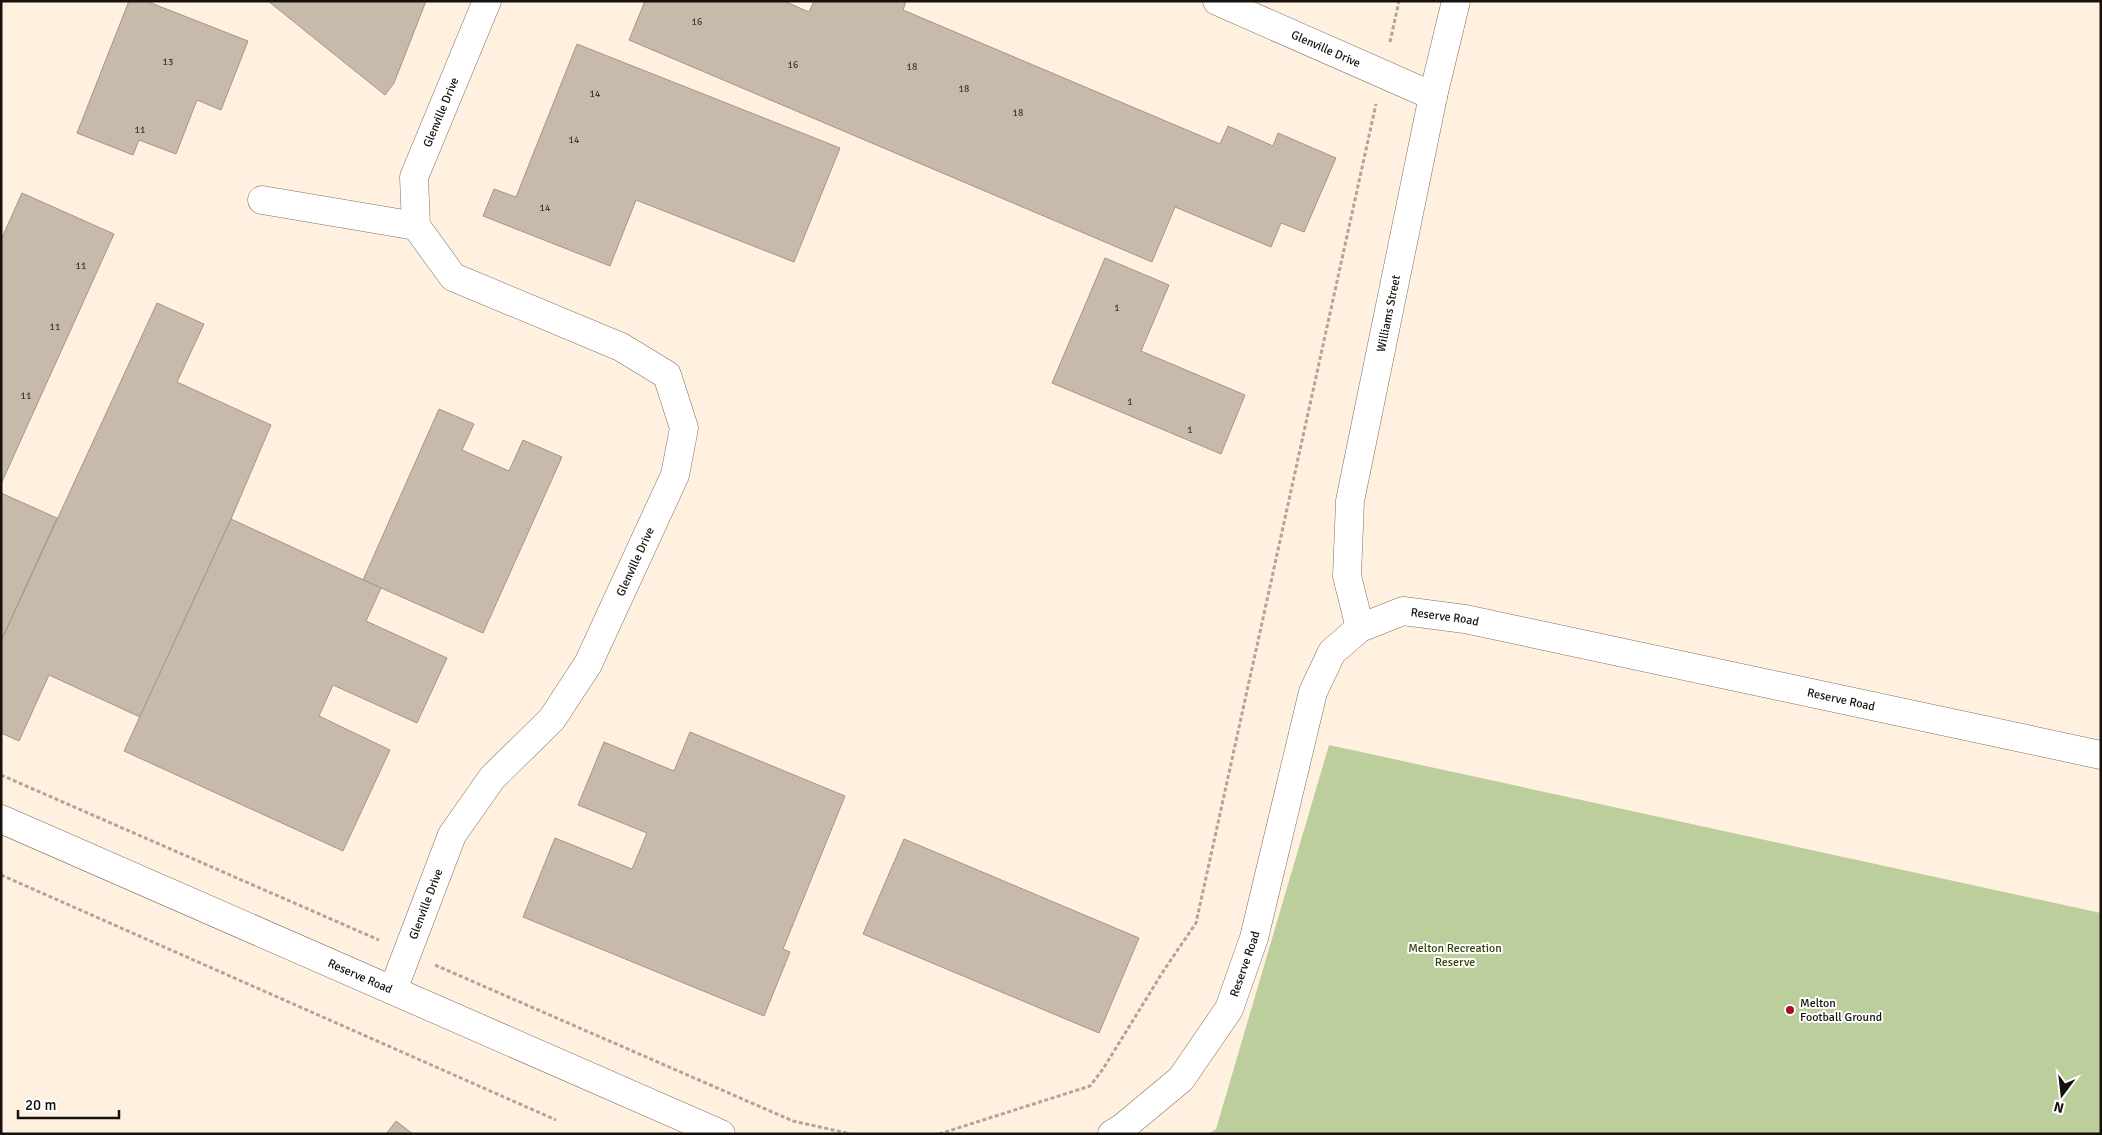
<svg xmlns="http://www.w3.org/2000/svg" width="2102" height="1135" viewBox="0 0 2102 1135" font-family="Signika,sans-serif">
  <style>
    .green { fill: #bdce9d }
    .building { fill: #c8baab; stroke: #a49687 }
    .lines { fill: none; stroke-linecap: round; stroke-linejoin: round }
    .street-casing { stroke: #7d7062; stroke-width: 29 }
    .path { stroke: #b1a599; stroke-width: 3; stroke-dasharray: 4 2.5; stroke-linecap: butt }
    .street { stroke: #fff; stroke-width: 28 }
    .poi-dot { fill: #a50c1e; stroke: #fff; stroke-width: 2 }
    .labels { text-anchor: middle; dominant-baseline: central; stroke-width: 4; stroke-linejoin: round; paint-order: stroke }
    .number-label { font-size: 10px; fill: #423b34 }
    .street-label { font-size: 12px; fill: #16110c; stroke: #fff }
    .park-label { font-size: 12px; fill: #334207; stroke: #fff }
    .poi-label { font-size: 12px; fill: #16110c; stroke: #fff; text-anchor: start }
  </style>
  <rect width="100%" height="100%" fill="#fff0e0"/>
  <polygon class="green" points="1329,745 2101,913 2101,1134 1209,1134 1216,1129"/>
  <g class="building">
    <polygon points="129,1 146,1 248,41 221,110 197,100 176,154 139,140 133,155 77,133"/>
    <polygon points="268,1 426,1 394,83 385,95"/>
    <polygon points="645,1 784,1 809,12 814,1 906,1 903,10 1220,144 1228,126 1273,146 1278,133 1336,158 1304,232 1281,223 1271,247 1175,207 1152,262 629,40"/>
    <polygon points="577,44 840,148 794,262 636,200 610,266 483,216 494,189 516,197"/>
    <polygon points="22,193 114,234 1,484 1,240"/>
    <polygon points="1105,258 1169,285 1141,351 1245,395 1221,454 1052,383"/>
    <polygon points="157,303 204,324 177,382 271,425 231,519 140,717 49,675 19,741 1,733 1,641"/>
    <polygon points="439,409 474,424 462,450 509,471 523,440 562,457 483,633 363,580"/>
    <polygon points="1,493 57,518 1,641"/>
    <polygon points="231,519 381,588 366,621 447,658 417,723 333,685 319,716 390,750 343,851 124,751"/>
    <polygon points="690,732 845,796 783,949 790,952 764,1016 523,917 555,838 632,869 647,833 578,805 604,742 674,771"/>
    <polygon points="904,839 1139,938 1099,1033 863,934"/>
    <polygon points="396,1121 413,1134 386,1134"/>
  </g>
  <g class="lines">
    <defs>
      <g id="street">
        <path id="s1" d="M1217 1 1433 96"/>
        <polyline points="262,200 416,226"/>
        <path id="s2" d="M1360 628 1347 576 1350 501 1433 96 1456 1"/>
        <path id="s3" d="M1 819 721 1134"/>
        <path id="s4" d="M393 990 452 835 492 778 552 719 588 664 675 475 684 428 667 375 621 347 453 277 416 226 414 177 487 1"/>
        <path id="s5" d="M1112 1134 1122 1128 1181 1079 1229 1009 1254 938 1313 692 1332 652 1360 628 1403 611 1465 619 2101 755"/>
      </g>
    </defs>
    <use href="#street" class="street-casing"/>
    <g class="path">
      <polyline points="1390,42 1399,1"/>
      <polyline points="1,775 379,940"/>
      <polyline points="1,875 556,1120"/>
      <polyline points="435,965 793,1121 851,1134"/>
      <polyline points="939,1134 1090,1086 1103,1069 1164,970 1196,923 1376,104"/>
    </g>
    <use href="#street" class="street"/>
  </g>
  <circle class="poi-dot" cx="1790" cy="1010" r="5"/>
  <g class="labels">
    <g class="number-label">
      <text x="697" y="22">16</text>
      <text x="168" y="62">13</text>
      <text x="793" y="65">16</text>
      <text x="912" y="67">18</text>
      <text x="964" y="89">18</text>
      <text x="595" y="94">14</text>
      <text x="1018" y="113">18</text>
      <text x="140" y="130">11</text>
      <text x="574" y="140">14</text>
      <text x="545" y="208">14</text>
      <text x="81" y="266">11</text>
      <text x="1117" y="308">1</text>
      <text x="55" y="327">11</text>
      <text x="26" y="396">11</text>
      <text x="1130" y="402">1</text>
      <text x="1190" y="430">1</text>
    </g>
    <g class="street-label">
      <text stroke="none"><textPath href="#s1" startOffset="119">Glenville Drive</textPath></text>
      <text stroke="none"><textPath href="#s4" startOffset="1115">Glenville Drive</textPath></text>
      <text stroke="none"><textPath href="#s2" startOffset="320">Williams Street</textPath></text>
      <text stroke="none"><textPath href="#s4" startOffset="498">Glenville Drive</textPath></text>
      <text stroke="none"><textPath href="#s5" startOffset="671">Reserve Road</textPath></text>
      <text stroke="none"><textPath href="#s5" startOffset="1076">Reserve Road</textPath></text>
      <text stroke="none"><textPath href="#s4" startOffset="92">Glenville Drive</textPath></text>
      <text stroke="none"><textPath href="#s5" startOffset="221">Reserve Road</textPath></text>
      <text stroke="none"><textPath href="#s3" startOffset="392">Reserve Road</textPath></text>
    </g>
    <g class="park-label">
      <text x="1455" y="948">Melton Recreation<tspan x="1455" dy="14">Reserve</tspan></text>
    </g>
    <g class="poi-label">
      <text x="1800" y="1003">Melton<tspan x="1800" dy="14">Football Ground</tspan></text>
    </g>
  </g>
  <rect width="2102" height="1135" fill="none" stroke="#16110c" stroke-width="5"/>
  <g transform="translate(2062 1095) rotate(195)" stroke="#ffffff" stroke-width="4" paint-order="stroke">
  <path d="M0-4L9 19L0 12L-9 19Z" fill="#16110c"/>
  <text y="-8" font-size="14" font-weight="bold" text-anchor="middle" fill="#16110c">N</text>
  </g>
  <path d="M18 1110v8h101v-8" fill="none" stroke="#16110c" stroke-width="2.5"/>
  <text x="25" y="1110" font-size="15" fill="#16110c" stroke="#ffffff" stroke-width="4" paint-order="stroke">20 m</text>
</svg>
